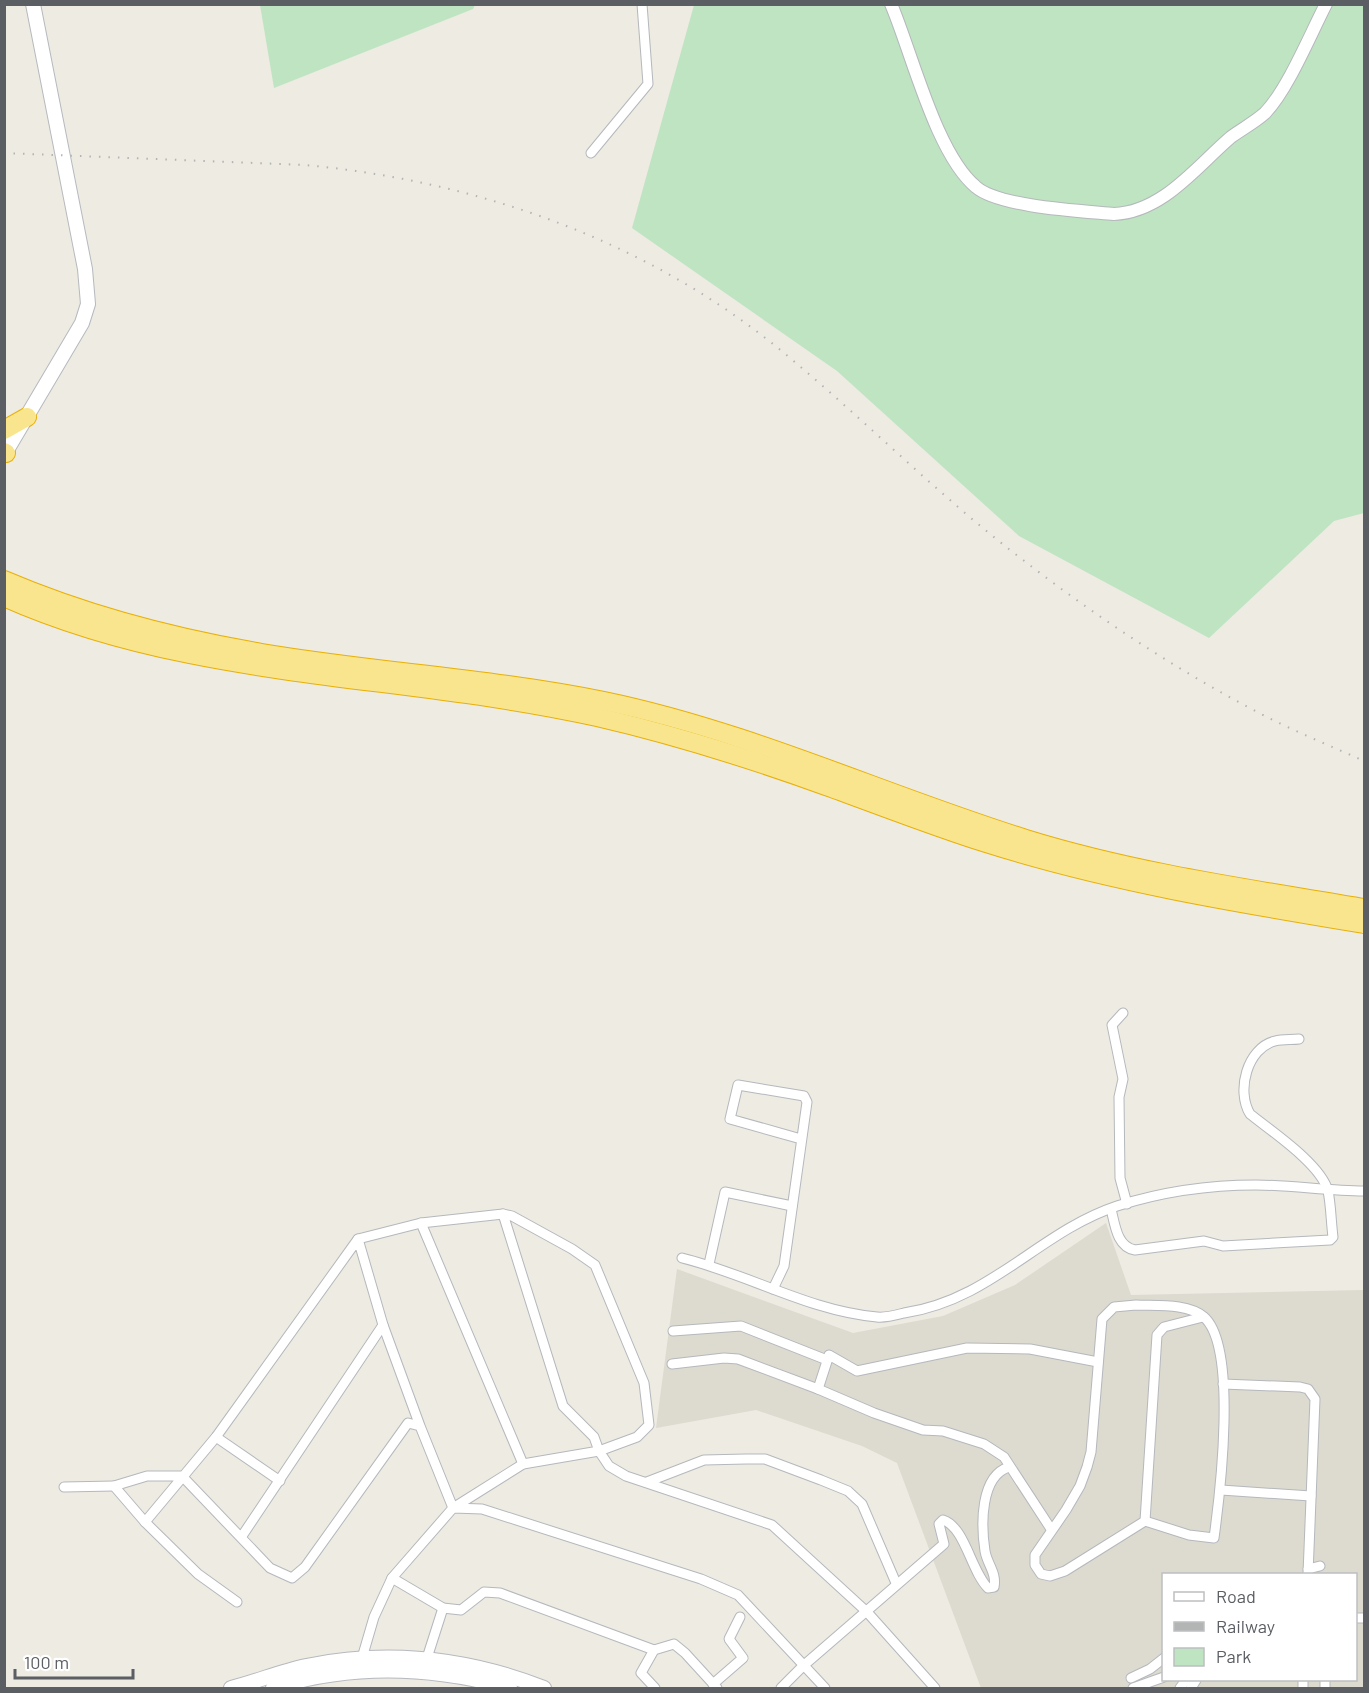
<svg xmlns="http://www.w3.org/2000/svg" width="1369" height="1693" viewBox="0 0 1369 1693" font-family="Barlow,sans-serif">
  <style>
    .education { fill: #dddad0; fill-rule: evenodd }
    .green { fill: #bfe4c2 }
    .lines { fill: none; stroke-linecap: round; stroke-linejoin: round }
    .minor-casing { stroke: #b5b8bc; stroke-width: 11 }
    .tertiary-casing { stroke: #b5b8bc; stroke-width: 14 }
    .secondary-casing { stroke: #b6b9be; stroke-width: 16 }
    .motorway-casing { stroke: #e8b008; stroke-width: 20 }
    .minor { stroke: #fff; stroke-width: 9 }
    .tertiary { stroke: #fff; stroke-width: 12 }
    .secondary { stroke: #fff; stroke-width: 14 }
    .motorway { stroke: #f9e58d; stroke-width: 18 }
    .rail { stroke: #b3b4b4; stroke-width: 2; stroke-dasharray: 1.5 8; stroke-linecap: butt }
  </style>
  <rect width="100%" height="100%" fill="#edebe2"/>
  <path class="education" d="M1106 1223 1131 1295 1364 1290V1688H981L897 1463 862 1446 756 1410 656 1428 677 1269 853 1333 943 1316 1015 1285ZM1164 1574H1356V1680H1164Z"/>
  <g class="green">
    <polygon points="260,5 260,4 475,5 473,9 274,88"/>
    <polygon points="694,5 1364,5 1364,513 1334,521 1209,638 1019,536 837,371 632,228"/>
  </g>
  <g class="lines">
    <defs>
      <g id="minor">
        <polyline points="591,153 648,84 642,4"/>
        <polyline points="1123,1013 1112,1025 1123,1079 1119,1097 1120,1178 1127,1204"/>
        <path d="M1111 1209C1115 1225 1117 1247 1135 1250L1204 1241 1223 1246 1330 1240 1333 1237C1331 1222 1331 1205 1328 1191 1321 1164 1271 1131 1250 1114 1236 1091 1247 1048 1275 1041 1283 1039 1292 1040 1299 1039"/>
        <polyline points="421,1223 523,1464"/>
        <polyline points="358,1239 421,1223 503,1214"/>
        <path d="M682 1258C748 1274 809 1311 877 1317 886 1318 896 1315 904 1313 991 1300 1039 1232 1117 1206 1161 1192 1210 1185 1256 1185 1292 1185 1328 1191 1364 1191"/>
        <polyline points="709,1264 725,1192 792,1206"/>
        <polyline points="773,1289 784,1266 807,1102 804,1096 738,1085 730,1119 801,1139"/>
        <path d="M1136 1305C1156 1306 1188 1303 1204 1317 1238 1347 1220 1494 1214 1538L1189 1535 1145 1521 1065 1571 1050 1576 1041 1574 1035 1565V1555L1066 1510 1080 1486 1087 1467 1091 1452 1102 1319 1114 1307Z"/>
        <polyline points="673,1331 741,1326 827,1360"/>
        <polyline points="672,1364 724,1358 738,1359 818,1389"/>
        <polyline points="1223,1384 1300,1387 1308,1389 1315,1399 1308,1574"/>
        <polyline points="420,1426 383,1325 358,1239 216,1437 145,1522 114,1486 147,1476 182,1476 270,1568 292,1578 305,1567 408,1423 420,1426 453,1508 523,1464 599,1451 594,1437 563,1406 503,1214 512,1216 572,1249 595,1265 644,1383 649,1425 637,1437 599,1451 609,1466 626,1476 772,1525 867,1612 935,1688"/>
        <polyline points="216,1437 280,1481"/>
        <polyline points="647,1482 704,1460 746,1459 765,1459 821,1480 848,1491 862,1504 896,1583"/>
        <polyline points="64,1487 114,1486"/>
        <polyline points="1221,1490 1311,1496"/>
        <polyline points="1145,1521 1157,1335 1164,1327 1203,1317"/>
        <polyline points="145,1522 198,1574 237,1602"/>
        <polyline points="1051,1529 1004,1457 984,1444 943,1431 923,1430 874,1413 818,1389 829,1355 857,1371 967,1348 1030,1349 1098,1362"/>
        <polyline points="242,1536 383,1325"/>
        <polyline points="1308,1569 1320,1566"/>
        <polyline points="392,1578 443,1608 461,1610 484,1592 500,1593 654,1650"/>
        <polyline points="1356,1618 1364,1618"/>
        <polyline points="362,1658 374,1617 392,1578 453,1508 482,1509 701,1579 738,1595 825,1688"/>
        <polyline points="427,1658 443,1608"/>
        <polyline points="1131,1678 1150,1669 1164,1658"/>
        <polyline points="1303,1680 1303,1688"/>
        <polyline points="1325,1680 1325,1688"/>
        <polyline points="713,1684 743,1658 729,1639 740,1617"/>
        <polyline points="655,1688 641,1673 654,1650 674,1644 685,1653 717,1688"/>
        <path d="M781 1688 803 1666 944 1544 939 1524 943 1520C965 1527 971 1571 988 1588L994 1587C997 1573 987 1564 985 1551 981 1525 980 1476 1009 1467"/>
        <polyline points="1133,1688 1164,1677"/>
        <polyline points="1180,1688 1186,1680"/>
        <polyline points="1191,1688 1196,1680"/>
      </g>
      <path id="tertiary" d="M891 4C912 53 936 154 976 187 999 207 1082 211 1114 214 1163 212 1197 166 1231 137 1242 129 1255 122 1265 113 1288 89 1310 35 1326 4"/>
      <g id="secondary">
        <polyline points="4,455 82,323 88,304 85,269 33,4"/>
        <path d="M231 1688C256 1682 281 1671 306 1666 388 1649 467 1658 544 1688"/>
        <path d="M273 1688C352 1663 431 1666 510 1688"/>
      </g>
      <g id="motorway">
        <polyline points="4,430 27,417"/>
        <polyline points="4,452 6,453"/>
        <path d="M4 580C86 615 174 638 262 653 375 672 491 678 604 701 749 731 885 795 1026 839 1136 873 1251 889 1364 908"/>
        <path d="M4 597C192 681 400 673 597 717 675 735 751 759 826 786 879 805 932 826 986 843 1109 882 1237 903 1364 924"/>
      </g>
    </defs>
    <use href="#minor" class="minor-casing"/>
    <use href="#tertiary" class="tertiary-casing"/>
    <use href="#secondary" class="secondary-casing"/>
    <use href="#motorway" class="motorway-casing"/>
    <use href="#minor" class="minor"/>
    <use href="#tertiary" class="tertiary"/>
    <use href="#secondary" class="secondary"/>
    <use href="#motorway" class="motorway"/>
    <path class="rail" d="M4 153 305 165C478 181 649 241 784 353 865 420 939 496 1023 560 1098 618 1178 671 1263 715 1296 732 1331 746 1364 761"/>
  </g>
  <rect width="1369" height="1693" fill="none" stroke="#5b5e63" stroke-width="12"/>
  <rect x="1162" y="1573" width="195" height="108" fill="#ffffff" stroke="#bdbfc1" stroke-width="1.5"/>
  <rect x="1174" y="1592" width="30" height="9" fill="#ffffff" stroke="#bdbfc1" stroke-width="1.5"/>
  <text x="1216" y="1603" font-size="18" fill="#5b5e63">Road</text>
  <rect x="1174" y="1622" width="30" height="9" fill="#b3b4b4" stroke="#bdbfc1" stroke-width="1.5"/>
  <text x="1216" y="1633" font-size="18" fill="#5b5e63">Railway</text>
  <rect x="1174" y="1648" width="30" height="18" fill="#bfe4c2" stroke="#bdbfc1" stroke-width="1.5"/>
  <text x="1216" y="1663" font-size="18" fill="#5b5e63">Park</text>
  <path d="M15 1669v9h118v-9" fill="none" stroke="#5b5e63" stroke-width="3"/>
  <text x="24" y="1669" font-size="18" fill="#5b5e63" stroke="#ffffff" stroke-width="4.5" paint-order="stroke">100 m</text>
</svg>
